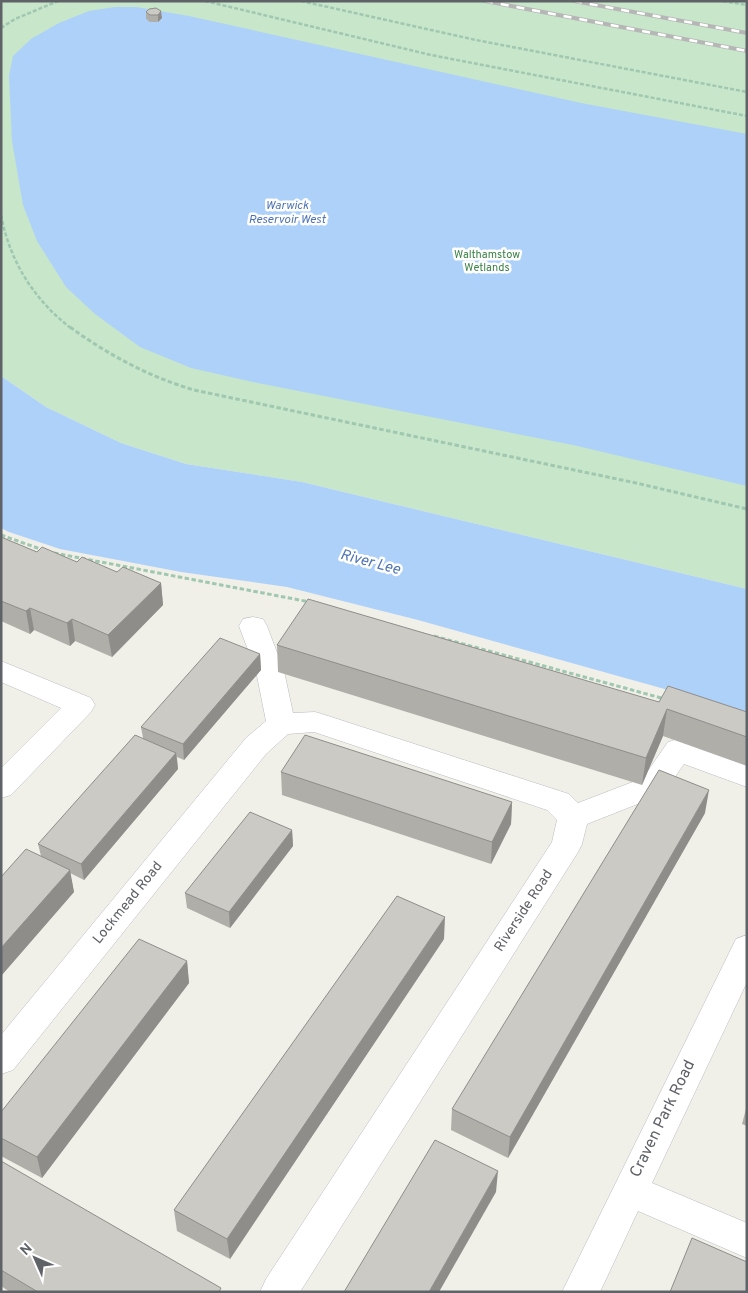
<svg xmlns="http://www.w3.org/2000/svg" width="748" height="1293" viewBox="0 0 748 1293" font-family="Overpass,sans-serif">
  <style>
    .green { fill: #c7e6ca }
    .water { fill: #aed1fa }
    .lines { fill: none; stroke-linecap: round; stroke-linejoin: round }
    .minor-casing { stroke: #babcc1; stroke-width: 1 }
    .path-far1 { stroke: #a0c7af; stroke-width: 2.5; stroke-dasharray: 4 2; stroke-linecap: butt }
    .path { stroke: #a0c7af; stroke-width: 3; stroke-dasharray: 4.5 2.5; stroke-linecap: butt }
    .minor { fill: #fff; fill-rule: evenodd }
    .rail-casing { stroke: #b6b6b7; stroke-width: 4 }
    .rail { stroke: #fff; stroke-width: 2.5; stroke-dasharray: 8; stroke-linecap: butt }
    .wall { fill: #afaea9 }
    .shaded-wall { fill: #8f8d8a }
    .building { fill: #cccac5; stroke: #8f8d8a }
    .labels { text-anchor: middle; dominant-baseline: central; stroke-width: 5; stroke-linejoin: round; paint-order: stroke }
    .far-park-label { font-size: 11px; fill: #3b8346; stroke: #fff }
    .far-water-label { font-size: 12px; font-style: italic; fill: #4e74b5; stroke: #fff }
    .street-label { font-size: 14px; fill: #5f6267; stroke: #fff }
    .water-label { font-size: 15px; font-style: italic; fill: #4e74b5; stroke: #fff }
    .near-street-label { font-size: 16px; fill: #5f6267; stroke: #fff }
  </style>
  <rect width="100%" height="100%" fill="#f0f0e8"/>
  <polygon class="green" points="1,1 747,1 747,589 302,482 186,464 121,443 46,407 1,376"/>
  <g class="water">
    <polygon points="115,7 136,7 189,16 581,103 747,134 747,486 573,445 253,382 191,368 140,347 95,314 66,287 37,241 23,205 12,141 9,76 13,56 31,39 59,23 89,11"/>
    <polygon points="1,376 46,407 121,443 186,464 302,482 747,589 747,712 418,620 287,587 181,572 60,549 9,532 1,528"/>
  </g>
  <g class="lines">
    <defs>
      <g id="minor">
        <polygon points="253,617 263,619 267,626 284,671 293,713 315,712 325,715 569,794 578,803 643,778 668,742 678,739 747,764 747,787 684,764 663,794 587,824 582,844 578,852 300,1292 260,1292 266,1279 552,842 557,820 547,810 314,732 288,734 266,754 13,1070 1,1074 1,1035 246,738 266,721 256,671 239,626 243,619"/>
        <polygon points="1,661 91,698 95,705 91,712 11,795 1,798 1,768 61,708 1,682"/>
        <polygon points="747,935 747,982 652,1183 747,1223 747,1258 638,1211 600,1292 562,1292 736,939"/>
      </g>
    </defs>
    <use href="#minor" class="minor-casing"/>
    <g class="path-far1">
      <polyline points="205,1 431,55 747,116"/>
      <polyline points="301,1 476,40 747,92"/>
      <polyline points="723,1 747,5"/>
      <polyline points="1,28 15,19 58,1"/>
      <path d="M1 215C10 262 34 300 72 329"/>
    </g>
    <g class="path">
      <path d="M70 327C108 355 150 377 194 390L636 483 747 509"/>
      <polyline points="1,535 43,550"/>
      <polyline points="54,553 310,602"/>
      <polyline points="434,636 665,699"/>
    </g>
    <use href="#minor" class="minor"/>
    <defs>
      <g id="rail">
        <polyline points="485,1 747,51"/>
        <polyline points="574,1 747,33"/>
      </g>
    </defs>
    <use href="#rail" class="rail-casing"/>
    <use href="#rail" class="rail"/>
  </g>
  <g class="wall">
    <polygon points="156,8 162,18 158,22 150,22 146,19 146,12"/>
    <polygon points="1,537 37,552 161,583 163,605 112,657 75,641 70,646 34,630 30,634 1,621"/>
    <polygon points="277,645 659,702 747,712 747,766 663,736 642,785 278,672"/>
    <polygon points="260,654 261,670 184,760 177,757 178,769 84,880 70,873 74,892 1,976 1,877 41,856 38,844 143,738 141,727"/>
    <polygon points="281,772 512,802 511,824 491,864 282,795"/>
    <polygon points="705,813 508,1158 451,1130 452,1109"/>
    <polygon points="292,830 293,846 230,928 187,908 185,893"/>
    <polygon points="444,939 230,1259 177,1231 174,1210"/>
    <polygon points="187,961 189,983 42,1178 1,1156 1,1112"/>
    <polygon points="747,1105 747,1126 742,1124"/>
    <polygon points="1,1161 221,1292 10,1292 1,1286"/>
  </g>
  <g class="shaded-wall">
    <polygon points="161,11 162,18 158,22 158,15"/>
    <polygon points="161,583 163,605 112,657 108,635"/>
    <polygon points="30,608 34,630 30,634 26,611"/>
    <polygon points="72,619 75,641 70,646 67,623"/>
    <polygon points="260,654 261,670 184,760 183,744"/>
    <polygon points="667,709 663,736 642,785 646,758"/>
    <polygon points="176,753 178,769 84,880 81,864"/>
    <polygon points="709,790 705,813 508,1158 510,1137"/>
    <polygon points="512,802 511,824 491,864 492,842"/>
    <polygon points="292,830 293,846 230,928 229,912"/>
    <polygon points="70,870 74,892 1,976 1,948"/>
    <polygon points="445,917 444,939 230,1259 227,1239"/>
    <polygon points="187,961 189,983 42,1178 37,1157"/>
    <polygon points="498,1171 496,1192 439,1292 429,1292"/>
  </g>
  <g class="building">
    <polygon points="156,8 161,11 158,15 150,15 146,12 149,9"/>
    <polygon points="1,537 37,552 42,547 77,562 82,557 117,572 123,567 161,583 108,635 72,619 67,623 30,608 26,611 1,601"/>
    <polygon points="308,599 659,702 668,686 747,712 747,737 667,709 646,758 277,645"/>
    <polygon points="220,638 260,654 183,744 141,727"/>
    <polygon points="135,735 176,753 81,864 38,844"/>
    <polygon points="305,735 512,802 492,842 281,772"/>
    <polygon points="659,770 709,790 510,1137 452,1109"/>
    <polygon points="250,812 292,830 229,912 185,893"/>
    <polygon points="26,849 70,870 1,948 1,877"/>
    <polygon points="397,896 445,917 227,1239 174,1210"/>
    <polygon points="139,939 187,961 37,1157 1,1138 1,1112"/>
    <polygon points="435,1140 498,1171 429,1292 344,1292"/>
    <polygon points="1,1161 221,1288 219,1292 38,1292 1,1270"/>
    <polygon points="692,1238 747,1262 747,1292 670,1292"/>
  </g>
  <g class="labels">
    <g class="far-park-label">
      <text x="487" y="255">Walthamstow<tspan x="487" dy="13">Wetlands</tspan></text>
    </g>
    <g class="far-water-label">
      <text x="287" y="206">Warwick<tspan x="287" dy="14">Reservoir West</tspan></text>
    </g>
    <g class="street-label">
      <text transform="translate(128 903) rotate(-51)">Lockmead Road</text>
      <text transform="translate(524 911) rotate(-57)">Riverside Road</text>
    </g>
    <g class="water-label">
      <text transform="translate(370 563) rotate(15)">River Lee</text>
    </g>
    <g class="near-street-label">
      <text transform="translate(663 1119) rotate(-64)">Craven Park Road</text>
    </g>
  </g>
  <rect width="748" height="1293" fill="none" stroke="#5f6267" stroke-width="5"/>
  <g transform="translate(35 1258) rotate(315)" stroke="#ffffff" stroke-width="4" paint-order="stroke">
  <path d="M0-4L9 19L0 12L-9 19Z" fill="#5f6267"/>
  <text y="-8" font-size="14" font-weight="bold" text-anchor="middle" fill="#5f6267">N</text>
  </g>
</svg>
